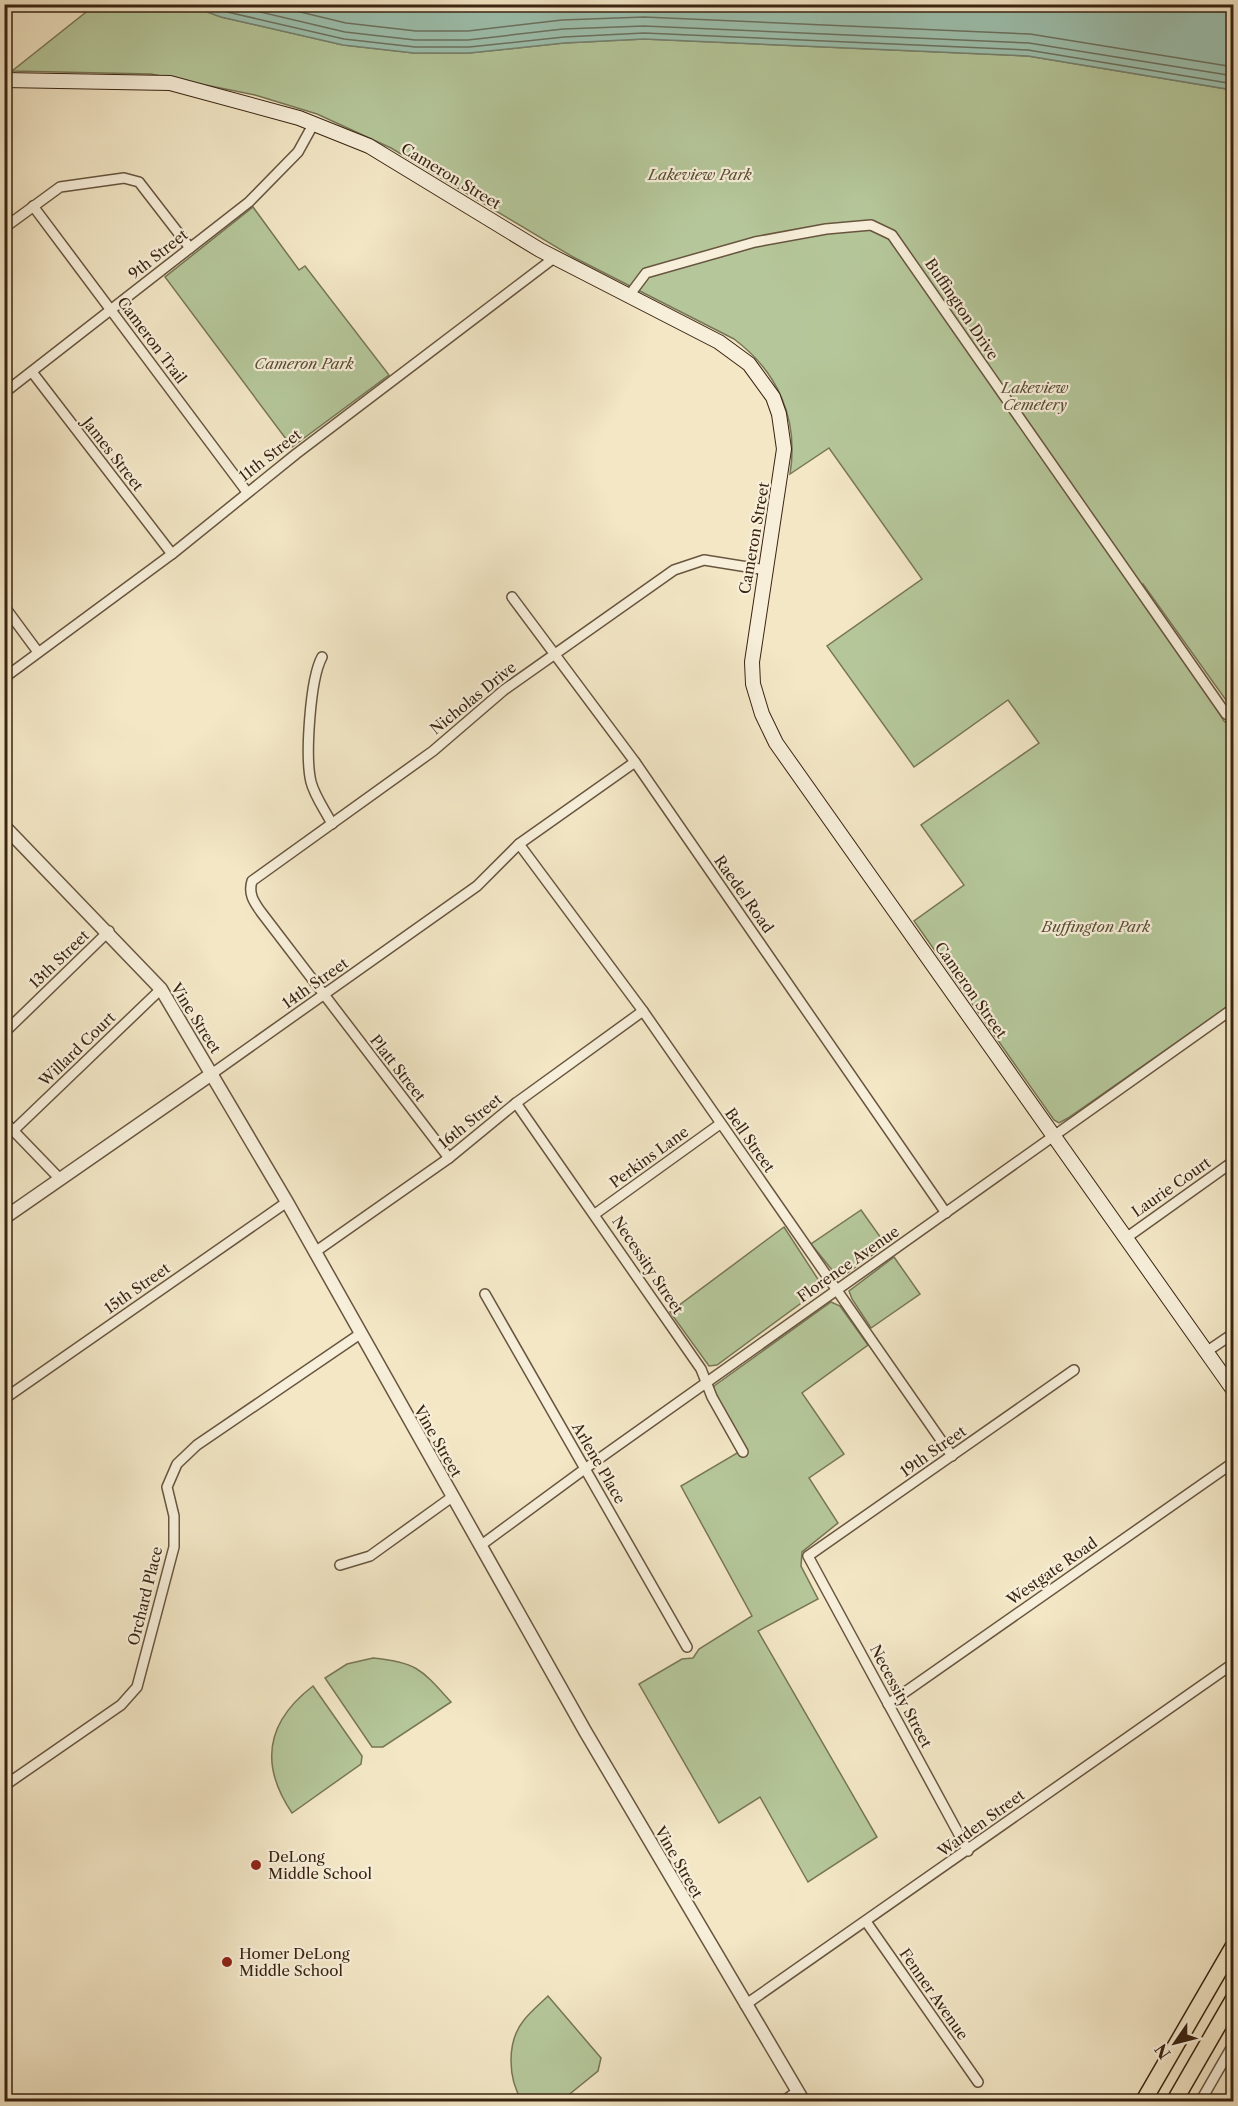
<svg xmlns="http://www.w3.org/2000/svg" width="1238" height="2106" viewBox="0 0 1238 2106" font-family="'Libre Caslon Text',serif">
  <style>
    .green { fill: #b5c79a; stroke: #787656; stroke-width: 1.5 }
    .water { fill: #9dc1af; stroke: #758270; stroke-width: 1.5 }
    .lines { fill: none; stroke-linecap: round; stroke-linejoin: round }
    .shore { stroke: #6c7260; stroke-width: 1.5 }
    .minor-casing { stroke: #68553f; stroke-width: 12 }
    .tertiary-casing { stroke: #68553f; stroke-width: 15 }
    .secondary-casing { stroke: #3a2412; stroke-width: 16 }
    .primary-casing { stroke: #3a2412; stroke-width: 18 }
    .minor { stroke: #f7efda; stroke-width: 9 }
    .tertiary { stroke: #f7efda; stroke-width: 12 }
    .secondary { stroke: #f7efda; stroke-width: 14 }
    .primary { stroke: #f3e7c6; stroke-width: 15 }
    .poi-dot { fill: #8f2418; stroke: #f7efda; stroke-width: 2 }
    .labels { text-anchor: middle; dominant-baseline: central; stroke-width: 4.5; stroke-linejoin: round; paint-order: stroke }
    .park-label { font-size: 15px; font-style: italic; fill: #594d34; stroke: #f7efda }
    .street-label { font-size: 15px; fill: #3a2412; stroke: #f7efda }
    .poi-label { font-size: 15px; fill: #3a2412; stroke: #f7efda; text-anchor: start }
  </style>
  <rect width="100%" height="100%" fill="#f3e7c6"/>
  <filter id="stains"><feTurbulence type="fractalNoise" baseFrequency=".00333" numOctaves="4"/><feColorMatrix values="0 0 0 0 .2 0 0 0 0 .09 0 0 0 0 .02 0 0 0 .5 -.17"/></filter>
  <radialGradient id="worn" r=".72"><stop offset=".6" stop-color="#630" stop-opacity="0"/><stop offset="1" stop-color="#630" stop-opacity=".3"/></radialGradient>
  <g class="green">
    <path d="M188 4 221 17 343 45 414 53H469L564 43 644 39 1028 56 1233 90V710L1143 584 1135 585 1177 645 1224 721 1233 729V1003L1068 1118 1059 1123 1054 1120 914 921 964 885 921 825 1039 743 1008 700 914 767 827 646 922 579 829 448 790 474C799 419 778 372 734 339L573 257 391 148 317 114 255 95 151 74 12 71 95 5Z"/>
    <polygon points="253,207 299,270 305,266 389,375 292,447 165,277"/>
    <polygon points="861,1210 886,1245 843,1276 837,1276 811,1244"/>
    <polygon points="784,1227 823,1287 717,1365 709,1366 670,1312"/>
    <polygon points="894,1257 920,1294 871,1328 852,1299 849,1291"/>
    <polygon points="831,1302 840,1306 868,1345 802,1393 844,1454 809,1478 838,1523 802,1552 801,1566 818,1599 758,1631 877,1837 808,1882 760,1797 719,1823 639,1684 682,1659 693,1658 699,1649 752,1616 681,1486 739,1452 715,1396 714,1386"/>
    <path d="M373 1658C417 1662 422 1670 451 1702L383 1747H372L325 1678 347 1664Z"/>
    <path d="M313 1686 362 1756 361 1764 292 1813C259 1764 266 1722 313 1686Z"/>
    <path d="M548 1996 601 2058 598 2071 561 2101H522C508 2079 506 2042 524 2020 531 2011 540 2004 548 1996Z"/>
  </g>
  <polygon class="water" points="188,5 1233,5 1233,90 1028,56 644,39 564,43 469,53 414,53 343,45 221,17"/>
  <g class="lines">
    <g class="shore">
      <polyline points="205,4 223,11 344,39 415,47 469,47 564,37 644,33 1028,50 1234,84"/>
      <polyline points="227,4 345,32 415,40 468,40 563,29 644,26 1029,43 1234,76"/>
      <polyline points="267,4 346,23 416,31 468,31 562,20 644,17 1030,34 1234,67"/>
    </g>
    <defs>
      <g id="minor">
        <polyline points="33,206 247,492"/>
        <polyline points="4,228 60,187 124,178 139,182 190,248"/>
        <polyline points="628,297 646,273 755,242 826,229 871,225 892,235 1226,714 1234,718"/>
        <polyline points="32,372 172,554"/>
        <polyline points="4,393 249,202 298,152 314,123"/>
        <polyline points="512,597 635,762 946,1213"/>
        <polyline points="4,606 38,652"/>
        <path d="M322 657C310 679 305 757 311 782 315 797 325 810 332 824"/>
        <polyline points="4,678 172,554 296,454 554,258"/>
        <polyline points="519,844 643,1011 952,1456"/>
        <polyline points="4,1033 109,931"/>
        <polyline points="213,1073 477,886 519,844 635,762"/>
        <polyline points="516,1103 701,1369 712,1397 743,1452"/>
        <polyline points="4,1121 60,1179"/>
        <polyline points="13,1131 161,989"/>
        <path d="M449 1158 261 912C254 902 248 894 252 881L433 751 504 690 674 570 704 560 766 570"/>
        <polyline points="595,1214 720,1124"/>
        <polyline points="1126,1238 1234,1161"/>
        <polyline points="315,1252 449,1158 516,1103 643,1011"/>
        <polyline points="485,1294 687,1647"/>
        <polyline points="1206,1352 1234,1333"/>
        <polyline points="4,1399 287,1202"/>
        <polyline points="480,1546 586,1468 1234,1008"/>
        <polyline points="340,1565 370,1556 452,1497"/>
        <polyline points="888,1704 1234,1462"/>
        <polyline points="4,1786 121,1705 137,1687 174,1547 174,1516 167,1487 177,1464 197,1445 360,1334"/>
        <polyline points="968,1851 808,1556 1074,1370"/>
        <polyline points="867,1923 978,2082"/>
        <polyline points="745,2005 1234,1663"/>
        <polyline points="4,2099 6,2102"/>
        <polyline points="782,2102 798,2091"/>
        <polyline points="1200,2102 1234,2043"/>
      </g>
      <g id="tertiary">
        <polyline points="4,826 161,989 287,1202 585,1731 804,2102"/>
        <polyline points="4,1218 213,1073"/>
      </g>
      <polyline id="secondary" points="4,80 170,83 299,118 369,146 540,250 719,342 749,364 773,397 779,414 784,449 752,662 753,684 762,714 776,743 1234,1391"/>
      <g id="primary">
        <polyline points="1143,2102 1234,1945"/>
        <polyline points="1174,2102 1234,1998"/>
      </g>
    </defs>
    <use href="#minor" class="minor-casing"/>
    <use href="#tertiary" class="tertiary-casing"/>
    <use href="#secondary" class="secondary-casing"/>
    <use href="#primary" class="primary-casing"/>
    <use href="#minor" class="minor"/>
    <use href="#tertiary" class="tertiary"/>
    <use href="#secondary" class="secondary"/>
    <use href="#primary" class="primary"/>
  </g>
  <g class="poi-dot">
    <circle cx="256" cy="1865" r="6"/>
    <circle cx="227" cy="1962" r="6"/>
  </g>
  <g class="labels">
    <g class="park-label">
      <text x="700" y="174">Lakeview Park</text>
      <text x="304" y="363">Cameron Park</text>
      <text x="1035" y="387">Lakeview<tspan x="1035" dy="17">Cemetery</tspan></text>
      <text x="1096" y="926">Buffington Park</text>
    </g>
    <g class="street-label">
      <text transform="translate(451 176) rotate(31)">Cameron Street</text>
      <text transform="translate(158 254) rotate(-38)">9th Street</text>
      <text transform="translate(962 309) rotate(56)">Buffington Drive</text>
      <text transform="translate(152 340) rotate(53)">Cameron Trail</text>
      <text transform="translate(113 454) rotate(52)">James Street</text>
      <text transform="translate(270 455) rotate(-38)">11th Street</text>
      <text transform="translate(754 538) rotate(-80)">Cameron Street</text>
      <text transform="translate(473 698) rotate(-39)">Nicholas Drive</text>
      <text transform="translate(744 894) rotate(55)">Raedel Road</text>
      <text transform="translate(59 959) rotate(-44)">13th Street</text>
      <text transform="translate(315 983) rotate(-35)">14th Street</text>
      <text transform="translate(971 990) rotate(55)">Cameron Street</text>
      <text transform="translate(196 1018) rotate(58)">Vine Street</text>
      <text transform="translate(77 1049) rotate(-44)">Willard Court</text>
      <text transform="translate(398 1068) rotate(52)">Platt Street</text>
      <text transform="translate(470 1121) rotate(-39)">16th Street</text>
      <text transform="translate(750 1140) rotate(55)">Bell Street</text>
      <text transform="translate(649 1157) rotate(-36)">Perkins Lane</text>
      <text transform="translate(1171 1187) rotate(-35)">Laurie Court</text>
      <text transform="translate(848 1264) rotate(-35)">Florence Avenue</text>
      <text transform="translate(648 1265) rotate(56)">Necessity Street</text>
      <text transform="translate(137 1288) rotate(-35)">15th Street</text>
      <text transform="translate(438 1441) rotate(60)">Vine Street</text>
      <text transform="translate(933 1451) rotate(-35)">19th Street</text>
      <text transform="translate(599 1463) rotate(60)">Arlene Place</text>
      <text transform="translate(1052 1571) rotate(-35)">Westgate Road</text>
      <text transform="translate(145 1596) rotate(-76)">Orchard Place</text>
      <text transform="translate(901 1696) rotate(62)">Necessity Street</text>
      <text transform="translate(981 1823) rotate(-36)">Warden Street</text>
      <text transform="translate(679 1862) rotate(60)">Vine Street</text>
      <text transform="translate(934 1994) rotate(55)">Fenner Avenue</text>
    </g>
    <g class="poi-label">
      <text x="268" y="1856">DeLong<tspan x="268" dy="17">Middle School</tspan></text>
      <text x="239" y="1953">Homer DeLong<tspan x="239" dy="17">Middle School</tspan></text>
    </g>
  </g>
  <rect width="1238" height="2106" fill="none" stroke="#f3e7c6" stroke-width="24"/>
  <rect x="6" y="6" width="1226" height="2094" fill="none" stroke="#3a2412" stroke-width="3"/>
  <rect x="12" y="12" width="1214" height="2082" fill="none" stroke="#3a2412" stroke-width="1.5"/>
  <g transform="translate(1175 2043) rotate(235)" stroke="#f7efda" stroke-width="4.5" paint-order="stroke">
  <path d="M0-4.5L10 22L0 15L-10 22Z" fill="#3a2412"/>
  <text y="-9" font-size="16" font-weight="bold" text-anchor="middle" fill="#3a2412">N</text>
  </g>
  <rect width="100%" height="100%" filter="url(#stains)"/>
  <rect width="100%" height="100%" fill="url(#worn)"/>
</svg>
